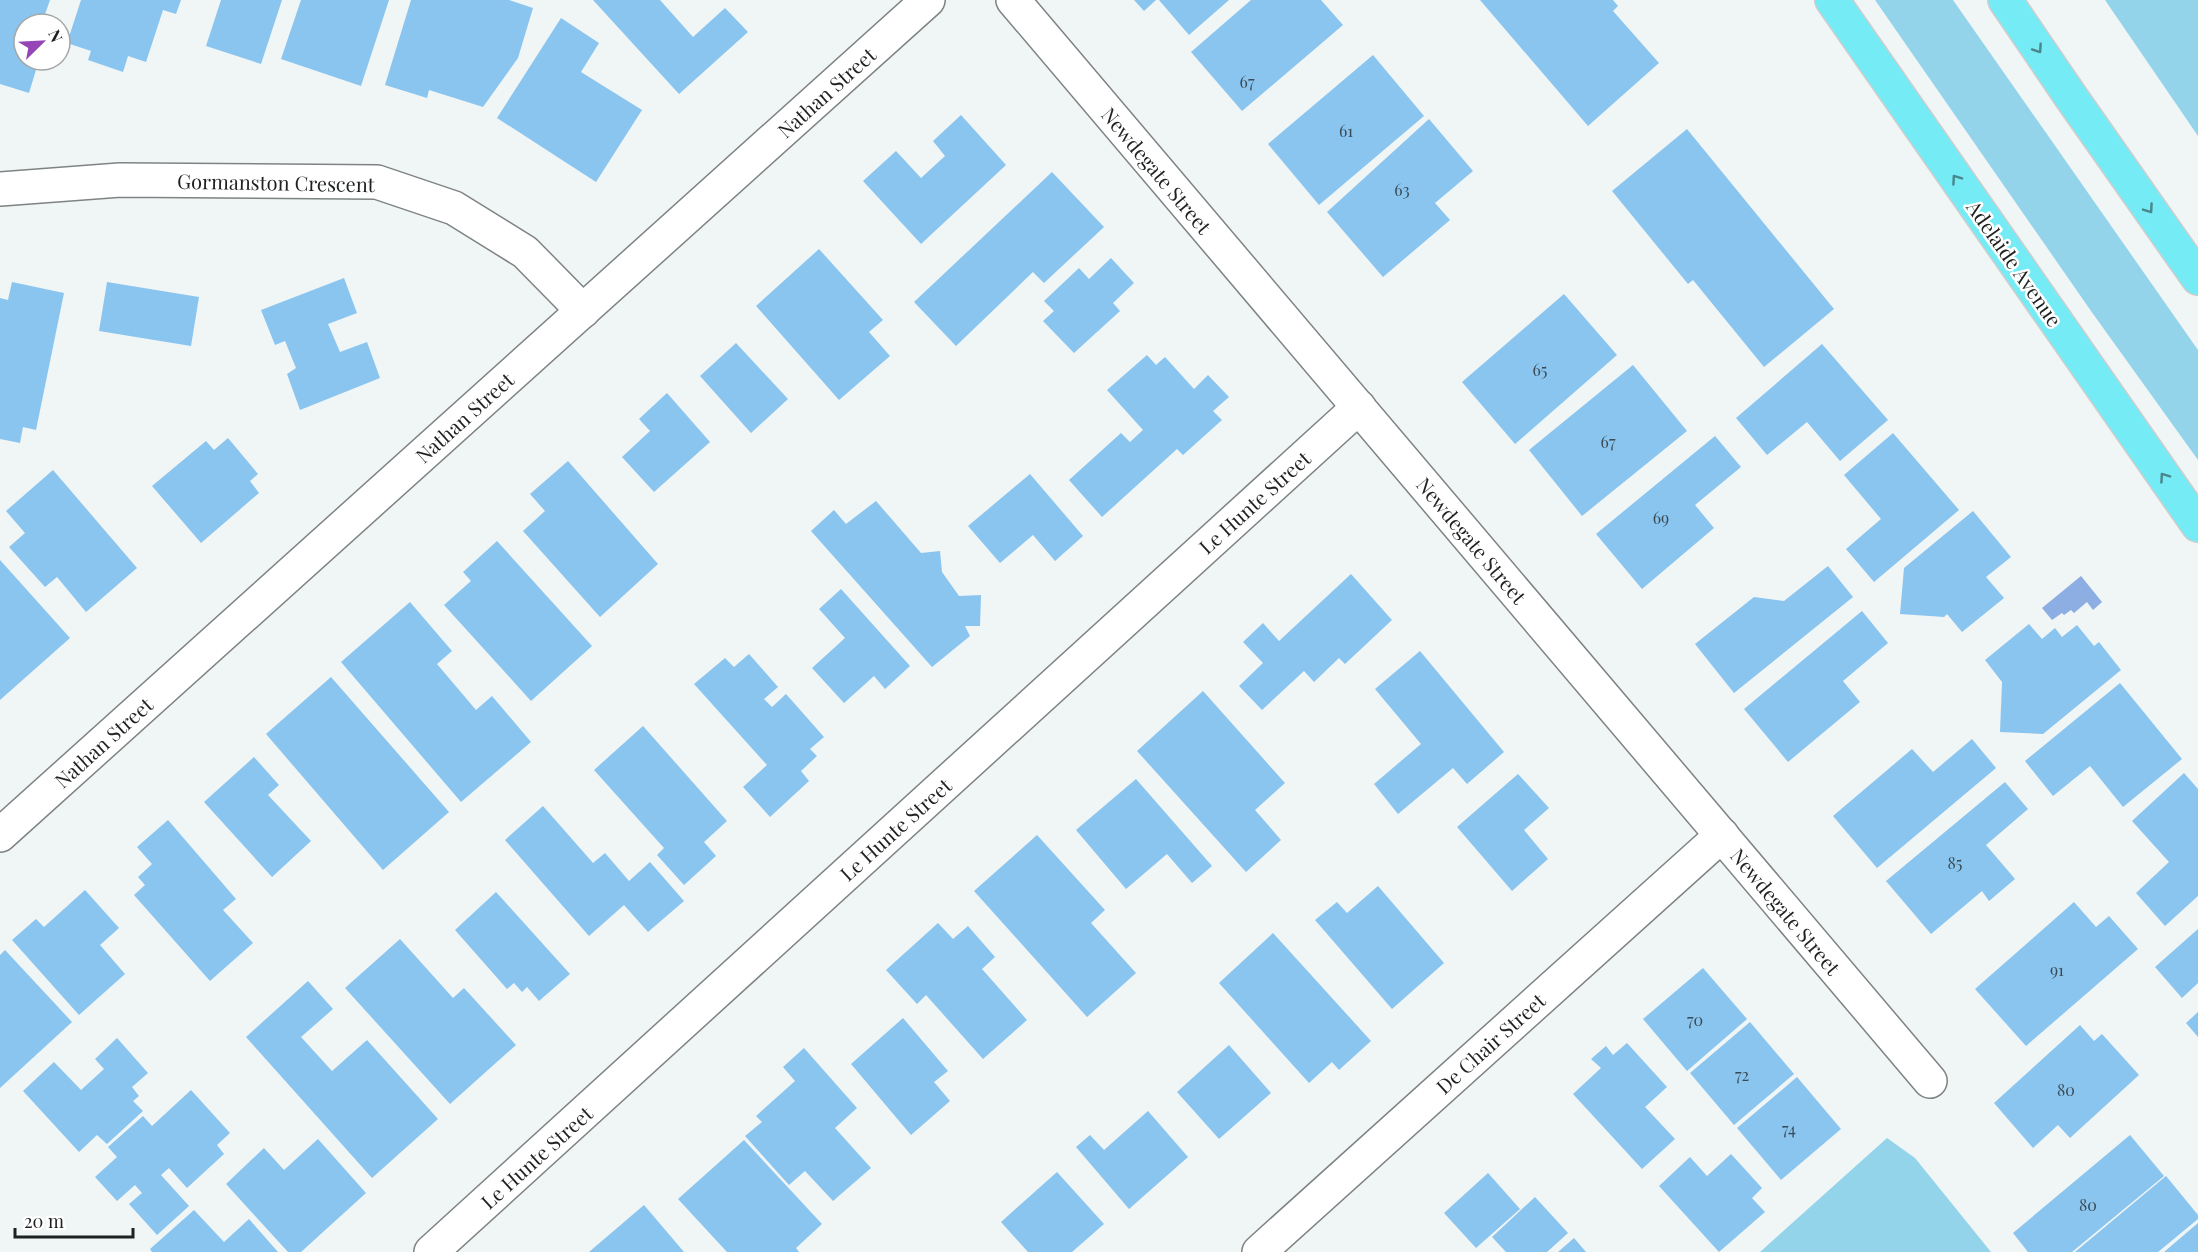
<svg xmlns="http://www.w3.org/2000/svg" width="2198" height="1252" viewBox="0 0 2198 1252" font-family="'Playfair Display',serif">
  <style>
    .green { fill: #94d4eb }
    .water { fill: #8caee3 }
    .building { fill: #8ac5ef }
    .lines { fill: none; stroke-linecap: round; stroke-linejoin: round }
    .minor-casing { stroke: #7e8384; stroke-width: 36 }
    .motorway-casing { stroke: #cecece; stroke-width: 36 }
    .minor { stroke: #fff; stroke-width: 33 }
    .motorway { stroke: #74ebf5; stroke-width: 33 }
    .oneway { stroke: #4a868b }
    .labels { text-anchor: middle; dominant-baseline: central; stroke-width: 5; stroke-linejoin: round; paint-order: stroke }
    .number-label { font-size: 16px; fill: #3a4a54 }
    .street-label { font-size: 20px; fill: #1f2121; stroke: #fff }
  </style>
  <rect width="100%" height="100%" fill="#f0f5f6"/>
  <g class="green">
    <polygon points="1875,0 1953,0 2198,350 2198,460 2091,311"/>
    <polygon points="2105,0 2198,0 2198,136"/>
    <polygon points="1887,1138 1915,1158 1991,1252 1760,1252"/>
  </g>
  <polygon class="water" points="2081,576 2102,602 2093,610 2087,602 2074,613 2071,610 2064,615 2062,613 2052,620 2042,608"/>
  <g class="building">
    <polygon points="0,0 50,0 43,20 53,24 24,24 24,60 39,60 29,93 0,84"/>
    <polygon points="81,0 181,0 176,14 163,10 146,62 128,56 123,72 88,60 91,51 67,43"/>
    <polygon points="221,0 282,0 261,64 206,46"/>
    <polygon points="301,0 389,0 361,86 281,59"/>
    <polygon points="411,0 509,0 533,8 518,58 483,107 429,90 427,98 385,85"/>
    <polygon points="593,0 660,0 693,37 725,8 748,32 679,94"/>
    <polygon points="1134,0 1156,0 1144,11"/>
    <polygon points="1159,0 1229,0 1189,35"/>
    <polygon points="1251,0 1321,0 1343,25 1242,111 1191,52"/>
    <polygon points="1480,0 1613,0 1618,6 1613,11 1659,63 1588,126"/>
    <polygon points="561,18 599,43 581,72 642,110 596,182 497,118"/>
    <polygon points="1373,55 1424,116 1319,205 1268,144"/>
    <polygon points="961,115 1006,165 921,244 863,181 896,151 921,178 945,156 933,141"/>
    <polygon points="1429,119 1473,171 1435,203 1450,220 1383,277 1327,212"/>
    <polygon points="1687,129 1834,309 1764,367 1693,280 1688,284 1612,191"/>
    <polygon points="1052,172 1104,227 1044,283 1033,272 956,346 914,302"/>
    <polygon points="819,249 883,320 869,332 890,356 839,400 756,306"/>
    <polygon points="1111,258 1134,283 1113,303 1120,311 1074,353 1043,321 1054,311 1044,301 1079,268 1089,279"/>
    <polygon points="344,278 357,313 328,324 340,352 367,342 380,378 300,410 287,374 296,368 285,341 275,345 261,310"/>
    <polygon points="12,282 64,293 36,430 23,427 20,443 0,439 0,298 8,300"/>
    <polygon points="107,282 199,297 191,346 99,331"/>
    <polygon points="1564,294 1617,355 1515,444 1462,382"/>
    <polygon points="736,343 788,399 751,433 700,376"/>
    <polygon points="1822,344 1888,420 1840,461 1807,422 1767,455 1736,418"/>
    <polygon points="1147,355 1156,365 1165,357 1194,389 1208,375 1229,397 1213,411 1222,420 1183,455 1177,449 1102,517 1069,480 1121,433 1130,442 1143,430 1107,390"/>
    <polygon points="1633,365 1687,431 1582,516 1529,450"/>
    <polygon points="667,393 710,442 654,492 622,457 650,431 639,419"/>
    <polygon points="1893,433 1959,510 1874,582 1846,549 1881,519 1844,475"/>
    <polygon points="1715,436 1741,467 1695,505 1714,528 1642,589 1596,534"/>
    <polygon points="228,438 258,474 250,481 259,493 201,543 152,486 206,441 214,450"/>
    <polygon points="568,461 658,564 600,617 523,531 545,511 530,494"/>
    <polygon points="53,470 137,568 86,612 57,577 45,587 9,547 25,533 6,511"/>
    <polygon points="1030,474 1083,536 1055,561 1033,535 1000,563 968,526"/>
    <polygon points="876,501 921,553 940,551 942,572 959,596 981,595 980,626 965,626 970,636 932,667 811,531 834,510 846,524"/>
    <polygon points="1973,511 2011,557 1986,577 2004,598 1962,632 1947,614 1944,617 1900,614 1904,568"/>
    <polygon points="497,541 592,646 531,701 444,605 471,581 463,572"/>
    <polygon points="0,560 70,638 0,700"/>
    <polygon points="1828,566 1853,597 1734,693 1695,644 1754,597 1784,601"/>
    <polygon points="1351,574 1392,620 1345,664 1339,658 1314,682 1304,671 1262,710 1239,686 1263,663 1243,642 1263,623 1279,641"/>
    <polygon points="841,589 910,666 885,689 874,676 844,703 812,668 845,638 819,609"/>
    <polygon points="410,602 452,651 437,664 476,710 492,696 531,742 461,802 341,662"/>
    <polygon points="1862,611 1888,643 1843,681 1860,702 1788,762 1744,709"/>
    <polygon points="2029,624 2042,639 2055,628 2062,637 2077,625 2094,646 2099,642 2121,670 2043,734 2000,732 2002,682 1985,660"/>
    <polygon points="1420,651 1504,752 1467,784 1453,768 1398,814 1374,784 1421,744 1375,689"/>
    <polygon points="749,654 778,687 764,699 772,707 786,694 824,737 810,749 817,756 801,771 809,781 770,817 743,787 767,765 694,684 725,658 734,667"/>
    <polygon points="331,677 449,812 383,870 266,734"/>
    <polygon points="2120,683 2182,759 2123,807 2090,766 2053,796 2025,761"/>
    <polygon points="1203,691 1285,783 1255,810 1281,840 1246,872 1137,751"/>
    <polygon points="643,726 727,821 704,842 716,856 684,885 657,855 664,848 594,770"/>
    <polygon points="1972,739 1996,768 1877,868 1833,816 1912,749 1933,772"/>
    <polygon points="254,757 279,785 268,795 311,841 272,877 204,802"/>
    <polygon points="2184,773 2198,789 2198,896 2165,926 2136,893 2169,862 2132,821"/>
    <polygon points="1518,774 1549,808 1524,830 1548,859 1512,891 1457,827"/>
    <polygon points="1136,779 1212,866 1192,883 1167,854 1126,889 1076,830"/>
    <polygon points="2005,782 2028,809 1986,845 2015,879 1989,901 1982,891 1931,934 1886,881"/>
    <polygon points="543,806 593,863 605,853 629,881 650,862 684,901 648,932 624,905 589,936 505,840"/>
    <polygon points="168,820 236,899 223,910 253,943 210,981 134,895 145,885 138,877 152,864 137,847"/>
    <polygon points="1037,835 1105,910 1091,923 1136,973 1087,1017 974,891"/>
    <polygon points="1378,886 1444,963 1392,1009 1315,920 1337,902 1347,913"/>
    <polygon points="85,890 119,928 100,945 125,974 79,1015 12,940 36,919 44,927"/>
    <polygon points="496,892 570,974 539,1001 527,987 522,992 514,983 507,989 455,930"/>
    <polygon points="2074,902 2096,927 2109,916 2138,949 2026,1046 1975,989"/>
    <polygon points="938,923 953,939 968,926 995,957 982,969 1027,1020 983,1059 926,995 917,1004 886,970"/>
    <polygon points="2198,929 2198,983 2182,998 2155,967"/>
    <polygon points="1273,933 1371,1041 1339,1070 1332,1062 1309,1083 1219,983"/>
    <polygon points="400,939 453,998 464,988 516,1045 450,1104 345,988"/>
    <polygon points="5,950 72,1022 0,1088 0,955"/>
    <polygon points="1703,968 1747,1019 1687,1071 1643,1019"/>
    <polygon points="308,981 333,1009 301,1037 332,1071 367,1040 438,1119 372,1178 246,1037"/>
    <polygon points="2198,1012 2198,1037 2186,1023"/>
    <polygon points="903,1018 948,1071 934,1082 950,1101 911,1135 851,1064"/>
    <polygon points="1750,1022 1794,1074 1734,1125 1690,1073"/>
    <polygon points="2080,1025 2094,1041 2102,1034 2139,1075 2070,1138 2058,1125 2033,1148 1994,1103"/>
    <polygon points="117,1038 148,1073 132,1087 139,1096 133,1101 143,1111 107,1144 97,1135 79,1152 23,1091 54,1062 81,1090 104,1069 95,1059"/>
    <polygon points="1627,1043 1667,1087 1645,1107 1675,1139 1642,1169 1573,1094 1601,1068 1591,1059 1606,1046 1613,1055"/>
    <polygon points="1229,1045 1271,1093 1219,1139 1177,1092"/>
    <polygon points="804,1048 857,1108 835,1128 871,1168 833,1201 805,1171 789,1185 745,1136 762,1122 756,1116 795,1081 783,1067"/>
    <polygon points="1797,1077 1841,1129 1781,1180 1737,1128"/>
    <polygon points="191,1090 230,1133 217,1145 224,1154 187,1188 169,1168 161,1175 189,1206 157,1235 129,1204 142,1193 135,1185 117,1201 95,1177 117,1157 108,1147 143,1116 152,1126"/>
    <polygon points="1148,1111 1188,1157 1129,1209 1076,1147 1090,1135 1104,1150"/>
    <polygon points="2130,1135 2164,1176 2072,1252 2028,1252 2013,1233"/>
    <polygon points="318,1139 366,1193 301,1252 288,1252 226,1184 264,1148 284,1170"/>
    <polygon points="744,1140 822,1224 796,1248 799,1252 727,1252 678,1199"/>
    <polygon points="1731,1154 1762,1188 1752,1198 1765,1212 1719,1252 1659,1186 1690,1157 1707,1176"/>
    <polygon points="1057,1172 1104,1224 1072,1252 1028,1252 1001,1222"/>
    <polygon points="1488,1173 1520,1209 1476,1248 1444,1213"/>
    <polygon points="2166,1176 2198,1215 2198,1219 2158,1252 2075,1252"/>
    <polygon points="1535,1197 1568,1233 1547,1252 1506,1252 1492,1237"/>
    <polygon points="644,1205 684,1252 589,1252"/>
    <polygon points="194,1210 224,1242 249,1219 278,1252 152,1252 150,1249"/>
    <polygon points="2198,1223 2198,1252 2164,1252"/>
    <polygon points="1574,1238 1586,1252 1558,1252"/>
  </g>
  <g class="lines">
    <defs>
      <g id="minor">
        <polyline points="1013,0 1930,1081"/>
        <polyline points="0,189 120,180 377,182 454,208 525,252 583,311"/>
        <polyline points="0,835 928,0"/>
        <polyline points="431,1252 1359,407"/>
        <polyline points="1259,1252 1722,835"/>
      </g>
      <g id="motorway">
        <polyline points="1832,0 2198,525"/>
        <polyline points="2005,0 2071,97 2198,278"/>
      </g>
    </defs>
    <use href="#minor" class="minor-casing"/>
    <use href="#motorway" class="motorway-casing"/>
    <use href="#minor" class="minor"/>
    <use href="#motorway" class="motorway"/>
  </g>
  <defs><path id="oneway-chevron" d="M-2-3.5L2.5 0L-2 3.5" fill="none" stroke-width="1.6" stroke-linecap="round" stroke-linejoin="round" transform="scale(1.5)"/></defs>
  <g class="oneway">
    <use href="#oneway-chevron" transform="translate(2038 49) rotate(56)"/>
    <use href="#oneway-chevron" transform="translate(1956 179) rotate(-125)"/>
    <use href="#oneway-chevron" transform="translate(2149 209) rotate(55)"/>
    <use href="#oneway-chevron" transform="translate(2164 477) rotate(-125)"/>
  </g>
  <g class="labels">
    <g class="number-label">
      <text x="1247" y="81">67</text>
      <text x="1346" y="130">61</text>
      <text x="1402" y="189">63</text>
      <text x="1540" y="369">65</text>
      <text x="1608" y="441">67</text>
      <text x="1661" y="517">69</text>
      <text x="1955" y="862">85</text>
      <text x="2057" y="969">91</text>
      <text x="1695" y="1019">70</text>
      <text x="1742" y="1074">72</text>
      <text x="2066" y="1089">80</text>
      <text x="1789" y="1128">74</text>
      <text x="2088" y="1204">80</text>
    </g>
    <g class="street-label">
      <text transform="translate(826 92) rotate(-42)">Nathan Street</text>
      <text transform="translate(1157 170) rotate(50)">Newdegate Street</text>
      <text transform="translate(276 182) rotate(1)">Gormanston Crescent</text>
      <text transform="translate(2015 263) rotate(55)">Adelaide Avenue</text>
      <text transform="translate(464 417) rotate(-42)">Nathan Street</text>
      <text transform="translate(1254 502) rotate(-42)">Le Hunte Street</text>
      <text transform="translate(1472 540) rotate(50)">Newdegate Street</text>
      <text transform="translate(103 742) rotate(-42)">Nathan Street</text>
      <text transform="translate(895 829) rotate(-42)">Le Hunte Street</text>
      <text transform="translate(1786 911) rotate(50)">Newdegate Street</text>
      <text transform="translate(1490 1043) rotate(-42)">De Chair Street</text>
      <text transform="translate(536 1157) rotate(-42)">Le Hunte Street</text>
    </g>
  </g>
  <g transform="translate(42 42) rotate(66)"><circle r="28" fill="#ffffff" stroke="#a5a6a6" stroke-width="1.5"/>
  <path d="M0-4.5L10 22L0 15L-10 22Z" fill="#9545b5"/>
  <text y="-9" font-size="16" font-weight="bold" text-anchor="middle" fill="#1f2121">N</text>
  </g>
  <path d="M15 1228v9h118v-9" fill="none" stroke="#1f2121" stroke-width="3"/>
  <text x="24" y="1228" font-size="18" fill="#1f2121" stroke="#ffffff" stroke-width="4.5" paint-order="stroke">20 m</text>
</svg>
